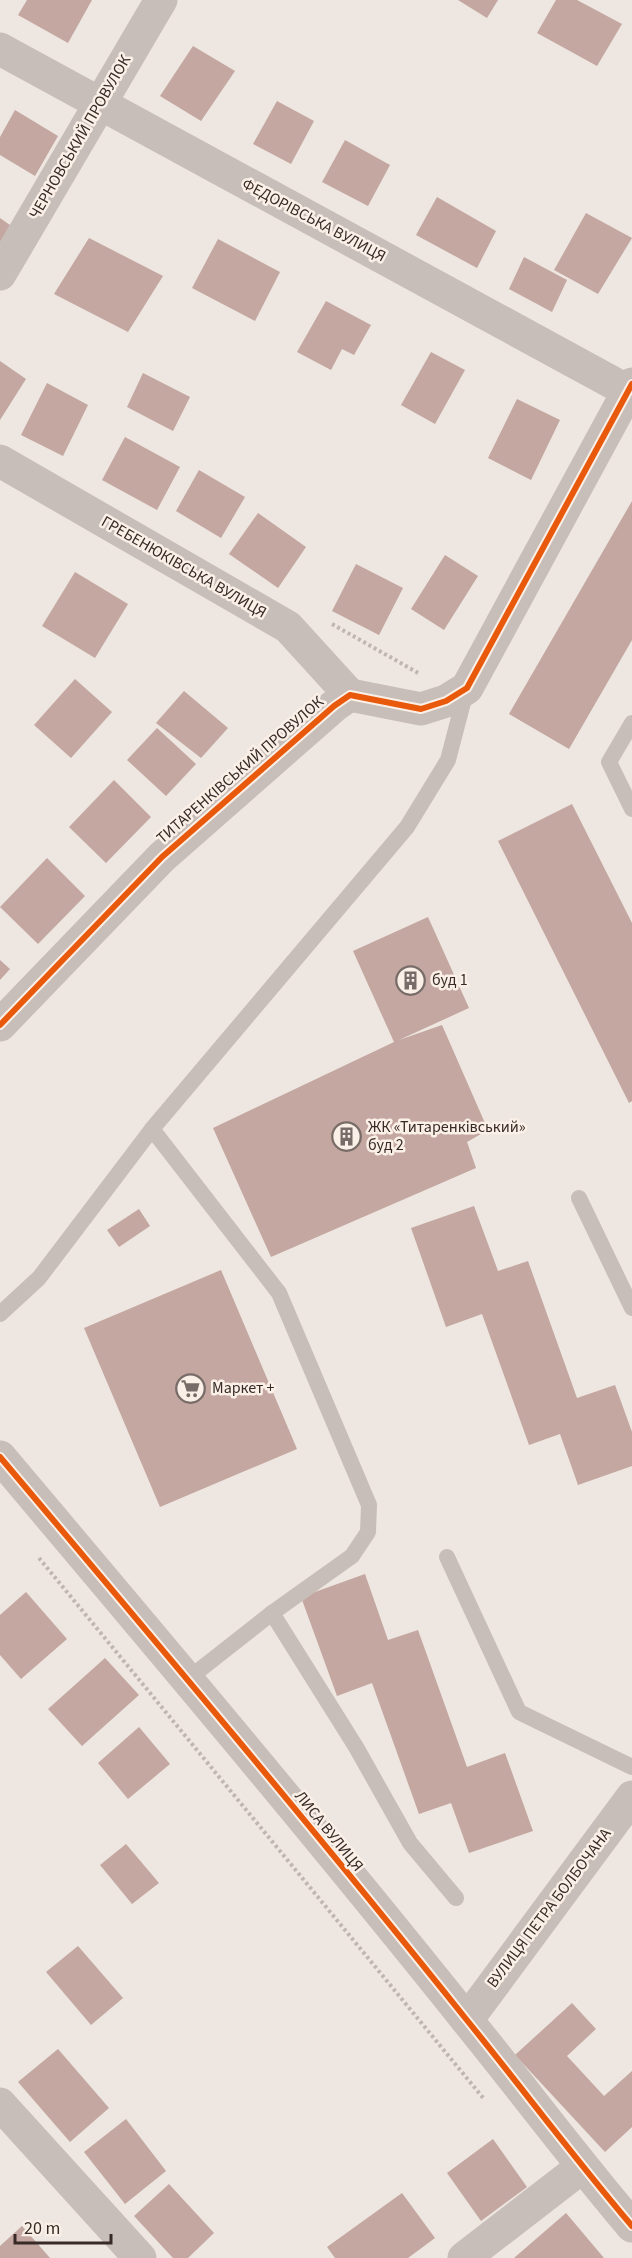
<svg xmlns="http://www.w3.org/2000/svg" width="632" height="2258" viewBox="0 0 632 2258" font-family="'Source Sans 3',sans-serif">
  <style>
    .building { fill: #c3a7a0 }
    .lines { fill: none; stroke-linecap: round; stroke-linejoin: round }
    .path { stroke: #c0b6b1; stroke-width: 4; stroke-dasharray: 3 3; stroke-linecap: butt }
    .lane { stroke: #c7beb9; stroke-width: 16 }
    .street { stroke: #c7beb9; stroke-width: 33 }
    .cycleway-casing { stroke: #fbf0e7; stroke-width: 10 }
    .cycleway { stroke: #e8590c; stroke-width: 6 }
    .labels { text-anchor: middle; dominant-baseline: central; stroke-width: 5; stroke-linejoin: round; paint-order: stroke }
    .street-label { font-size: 16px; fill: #382b27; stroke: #fbf0e7 }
    .poi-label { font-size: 16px; fill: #382b27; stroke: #fbf0e7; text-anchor: start }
  </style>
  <rect width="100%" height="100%" fill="#eee6e0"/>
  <g class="building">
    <polygon points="27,0 92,0 68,43 18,15"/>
    <polygon points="458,0 498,0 487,18"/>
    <polygon points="556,0 577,0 622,24 597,66 537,33"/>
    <polygon points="193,46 235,71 201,121 160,96"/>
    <polygon points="277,101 314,121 291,164 253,144"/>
    <polygon points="15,110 58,136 35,176 0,155 0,137"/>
    <polygon points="345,140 390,165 368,206 322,182"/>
    <polygon points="437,197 496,231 477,268 416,235"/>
    <polygon points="586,213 632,238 598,294 554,270"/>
    <polygon points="0,218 10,225 0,243"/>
    <polygon points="89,238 163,276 128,332 54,294"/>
    <polygon points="218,239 280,272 255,321 192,288"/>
    <polygon points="524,257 567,280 552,312 509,289"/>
    <polygon points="326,301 371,325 354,355 342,349 331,370 297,352"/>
    <polygon points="431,352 465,370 435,424 401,405"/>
    <polygon points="0,361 26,379 0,420"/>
    <polygon points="143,373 190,397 173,431 127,407"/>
    <polygon points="47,383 88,405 63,456 21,435"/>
    <polygon points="517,399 560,420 531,480 488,458"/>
    <polygon points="125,437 180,467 157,510 102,480"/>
    <polygon points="199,470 245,497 221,538 176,511"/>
    <polygon points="632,501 632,640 569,749 509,714"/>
    <polygon points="258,513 306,547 278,588 229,554"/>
    <polygon points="445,555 478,576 444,630 411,609"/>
    <polygon points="356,564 403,588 379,635 332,611"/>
    <polygon points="75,572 128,604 95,658 42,626"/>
    <polygon points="75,679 112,712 71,758 34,725"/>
    <polygon points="184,691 228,728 201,758 156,723"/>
    <polygon points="157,728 196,764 166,796 127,760"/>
    <polygon points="114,780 151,817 106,863 69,827"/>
    <polygon points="572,804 632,923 632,1101 629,1103 498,841"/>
    <polygon points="47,858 85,896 38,944 0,907"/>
    <polygon points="428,917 469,1008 399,1040 442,1025 488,1130 467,1142 476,1168 271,1257 213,1128 394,1042 353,951"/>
    <polygon points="0,960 10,969 0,980"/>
    <polygon points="474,1206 498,1271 528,1261 577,1398 615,1385 632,1432 632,1466 578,1485 560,1434 529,1445 482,1314 446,1327 411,1228"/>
    <polygon points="139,1209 150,1226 119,1247 107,1230"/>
    <polygon points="221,1270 297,1449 160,1507 84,1328"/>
    <polygon points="365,1574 388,1640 418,1630 467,1767 505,1753 533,1831 469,1853 451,1803 419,1814 372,1683 337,1696 301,1597"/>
    <polygon points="26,1592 67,1639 21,1679 0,1655 0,1615"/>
    <polygon points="105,1658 139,1695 82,1746 48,1709"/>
    <polygon points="139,1727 170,1764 128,1799 98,1763"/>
    <polygon points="126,1844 159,1883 132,1904 100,1865"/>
    <polygon points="78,1946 123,1998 91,2025 46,1972"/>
    <polygon points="572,2003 596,2029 567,2056 604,2096 632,2071 632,2127 605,2152 515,2055"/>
    <polygon points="58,2049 109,2108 70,2142 18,2082"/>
    <polygon points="126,2119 166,2171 125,2204 84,2152"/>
    <polygon points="493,2139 527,2187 481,2221 447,2173"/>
    <polygon points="169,2184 214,2233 188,2258 173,2258 134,2216"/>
    <polygon points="402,2193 435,2238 408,2258 335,2258 327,2247"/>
    <polygon points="566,2213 604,2258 514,2258"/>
    <polygon points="22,2226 50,2258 0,2258 0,2246"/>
  </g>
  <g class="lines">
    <g class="path">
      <polyline points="332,624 420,674"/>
      <polyline points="39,1558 484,2099"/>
    </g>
    <g class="lane">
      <polyline points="632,723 609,762 632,809"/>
      <polyline points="152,1129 279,1293 369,1505 368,1532 352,1556 272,1613 188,1679"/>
      <polyline points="579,1198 632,1308"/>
      <polyline points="0,1314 39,1278 152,1129 407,827 448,760 466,691"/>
      <polyline points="447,1557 519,1712 632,1767"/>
      <polyline points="272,1613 356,1747 410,1843 456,1898"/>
    </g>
    <g class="street">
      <polyline points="0,49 628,391"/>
      <polyline points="0,274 161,0"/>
      <polyline points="0,461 288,627 350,695"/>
      <polyline points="0,1025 162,857 334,706 350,695 421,709 446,701 467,688 632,384"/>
      <path d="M0 1457C157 1643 314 1829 466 2019 522 2088 575 2159 632 2226"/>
      <polyline points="467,2020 632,1797"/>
      <polyline points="0,2104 140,2258"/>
      <polyline points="464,2258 582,2167"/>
    </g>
    <defs>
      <g id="cycleway">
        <polyline points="0,1025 162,857 334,706 350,695 421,709 446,701 467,688 632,384"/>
        <path d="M0 1457C157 1643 314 1829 466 2019 522 2088 575 2159 632 2226"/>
      </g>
    </defs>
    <use href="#cycleway" class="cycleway-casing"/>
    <use href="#cycleway" class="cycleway"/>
  </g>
  <defs>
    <symbol id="building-ring" viewBox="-11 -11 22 22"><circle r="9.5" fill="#fbf0e7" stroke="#786c68" stroke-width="1.5"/><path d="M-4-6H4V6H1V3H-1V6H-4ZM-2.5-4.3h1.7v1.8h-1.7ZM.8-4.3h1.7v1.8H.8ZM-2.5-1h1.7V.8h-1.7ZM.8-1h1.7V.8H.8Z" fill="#786c68"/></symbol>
    <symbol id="supermarket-ring" viewBox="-11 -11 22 22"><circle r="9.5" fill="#fbf0e7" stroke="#786c68" stroke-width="1.5"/><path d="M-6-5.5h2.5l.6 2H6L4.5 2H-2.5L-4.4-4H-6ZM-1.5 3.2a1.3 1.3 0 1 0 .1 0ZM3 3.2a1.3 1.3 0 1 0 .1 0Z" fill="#786c68"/></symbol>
  </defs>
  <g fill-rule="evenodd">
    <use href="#building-ring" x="394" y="964" width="33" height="33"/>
    <use href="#building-ring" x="330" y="1120" width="33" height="33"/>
    <use href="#supermarket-ring" x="174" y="1372" width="33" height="33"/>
  </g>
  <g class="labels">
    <g class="street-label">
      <text transform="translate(80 137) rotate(-60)">ЧЕРНОВСЬКИЙ ПРОВУЛОК</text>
      <text transform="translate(314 220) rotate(28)">ФЕДОРІВСЬКА ВУЛИЦЯ</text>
      <text transform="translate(184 567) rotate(30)">ГРЕБЕНЮКІВСЬКА ВУЛИЦЯ</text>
      <text transform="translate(240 770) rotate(-41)">ТИТАРЕНКІВСЬКИЙ ПРОВУЛОК</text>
      <text transform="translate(329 1831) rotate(51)">ЛИСА ВУЛИЦЯ</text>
      <text transform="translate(549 1908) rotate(-53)">ВУЛИЦЯ ПЕТРА БОЛБОЧАНА</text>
    </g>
    <g class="poi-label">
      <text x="432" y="980">буд 1</text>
      <text x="368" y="1127">ЖК «Титаренківський»<tspan x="368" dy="18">буд 2</tspan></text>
      <text x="212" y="1388">Маркет +</text>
    </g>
  </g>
  <path d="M15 2234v9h96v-9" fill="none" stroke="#382b27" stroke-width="3"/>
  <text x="24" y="2234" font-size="18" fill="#382b27" stroke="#fbf0e7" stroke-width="4.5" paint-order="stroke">20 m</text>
</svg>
